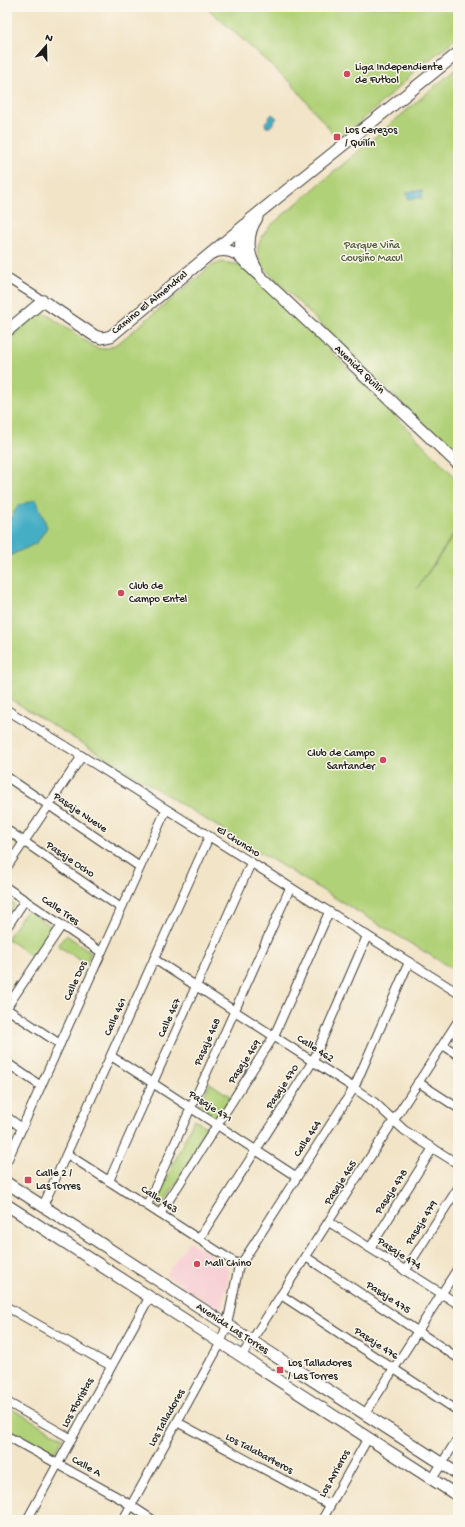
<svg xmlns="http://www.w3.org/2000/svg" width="465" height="1527" viewBox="0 0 465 1527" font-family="'Gochi Hand',sans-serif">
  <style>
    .built { fill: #f7cfd4 }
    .green { fill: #b1d178; stroke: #66764a }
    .water { fill: #45aec5; stroke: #306570 }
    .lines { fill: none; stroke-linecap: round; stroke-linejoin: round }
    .street-casing { stroke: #3c3a36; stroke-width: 10 }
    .secondary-casing { stroke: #3c3a36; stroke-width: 13 }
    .street { stroke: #fff; stroke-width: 8 }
    .secondary { stroke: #fff; stroke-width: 11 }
    .poi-dot { fill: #d1495b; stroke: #fbf7ec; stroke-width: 1.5 }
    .labels { text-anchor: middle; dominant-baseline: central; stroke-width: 3; stroke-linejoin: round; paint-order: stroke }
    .poi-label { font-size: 11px; fill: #1c1c1c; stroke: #fbf7ec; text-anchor: start }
    .park-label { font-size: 11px; fill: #505b3c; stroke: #fbf7ec }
    .street-label { font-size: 11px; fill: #1c1c1c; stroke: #fbf7ec }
  </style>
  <rect width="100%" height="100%" fill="#fbf7ec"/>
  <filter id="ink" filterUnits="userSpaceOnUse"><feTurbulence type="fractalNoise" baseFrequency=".025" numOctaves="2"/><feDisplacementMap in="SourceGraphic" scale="8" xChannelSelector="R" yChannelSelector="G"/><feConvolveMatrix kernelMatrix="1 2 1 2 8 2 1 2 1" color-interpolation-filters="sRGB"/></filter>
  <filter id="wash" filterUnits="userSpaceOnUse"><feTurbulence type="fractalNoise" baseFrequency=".012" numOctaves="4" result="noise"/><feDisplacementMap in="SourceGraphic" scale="16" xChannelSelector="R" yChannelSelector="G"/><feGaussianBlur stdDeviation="0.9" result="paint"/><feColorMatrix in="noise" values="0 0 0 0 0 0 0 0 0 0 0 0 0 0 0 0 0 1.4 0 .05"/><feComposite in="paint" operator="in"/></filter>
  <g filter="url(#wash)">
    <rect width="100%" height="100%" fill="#f2e4c7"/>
    <polygon class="built" points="189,1241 222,1262 226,1266 229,1272 223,1306 218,1310 166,1275"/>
    <g class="green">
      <polygon points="206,7 458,7 458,37 424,64 339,141 292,84"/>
      <path d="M458 67V457L365 368 261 265C254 247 259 240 270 226Z"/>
      <path d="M222 262 242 265 252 271 458 480V527L417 589 458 529V972L254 849 7 697V340L42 311 96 348C107 350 112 347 121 341L211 266Z"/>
      <polygon points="7,899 15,905 7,916"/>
      <polygon points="27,909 53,928 33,957 7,939"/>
      <polygon points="66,935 91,952 86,964 58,946"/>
      <polygon points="210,1083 231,1097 216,1121 198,1109"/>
      <polygon points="194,1119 210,1130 161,1207 155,1204"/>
      <polygon points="7,1406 63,1438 53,1456 7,1430"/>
    </g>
    <g class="water">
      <polygon points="272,114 277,118 270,127 266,127 265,123"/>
      <polygon points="422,190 422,198 408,199 407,192"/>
      <polygon points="36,499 47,527 37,543 7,557 7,523 18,506"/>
    </g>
  </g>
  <g filter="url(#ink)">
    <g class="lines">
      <defs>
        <g id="street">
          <polyline points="7,278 43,301"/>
          <polyline points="7,710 82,756 458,993"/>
          <polyline points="7,777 140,867"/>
          <polyline points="7,830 121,908"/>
          <polyline points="7,867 82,756"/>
          <polyline points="7,888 101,952"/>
          <polyline points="7,927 25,900"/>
          <polyline points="154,959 354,1088 374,1102 404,1130 458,1164"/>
          <polyline points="7,1007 62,925"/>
          <polyline points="7,1009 60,1044"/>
          <polyline points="443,1045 458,1055"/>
          <polyline points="111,1056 297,1177"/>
          <polyline points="7,1063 41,1086"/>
          <polyline points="418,1082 458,1108"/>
          <polyline points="7,1117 22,1128"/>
          <polyline points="67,1154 239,1265"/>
          <polyline points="7,1161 166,810"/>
          <polyline points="109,1181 251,863"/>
          <polyline points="147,1205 290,888"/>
          <polyline points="43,1206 209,837"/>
          <polyline points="160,1214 274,1036 329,912"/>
          <polyline points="329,1222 458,1304"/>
          <polyline points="199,1239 313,1061 367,936"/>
          <polyline points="370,1248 433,1148"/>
          <polyline points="306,1257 458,1358"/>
          <polyline points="405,1271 458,1188"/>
          <polyline points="281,1295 458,1411"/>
          <polyline points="7,1307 111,1366"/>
          <polyline points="241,1357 458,1021"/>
          <polyline points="7,1402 72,1439"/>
          <polyline points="365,1414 458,1268"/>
          <polyline points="177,1422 330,1505"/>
          <polyline points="7,1436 121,1499 153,1520"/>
          <polyline points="432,1479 458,1438"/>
          <polyline points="27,1520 149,1298"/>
          <polyline points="123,1520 220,1344 227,1325 239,1265 245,1258 354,1088 409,962"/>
          <polyline points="322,1520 368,1438"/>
        </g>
        <g id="secondary">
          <path d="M257 218C246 234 247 254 257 270"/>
          <path d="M212 253C226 247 238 252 247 264L458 464"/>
          <path d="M243 259C238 244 241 230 251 219L458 53"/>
          <polyline points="7,331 43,301 95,336 102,338 111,336 245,225"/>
          <polyline points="7,1183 458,1474"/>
          <polyline points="7,1205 458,1496"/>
        </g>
      </defs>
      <use href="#street" class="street-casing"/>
      <use href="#secondary" class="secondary-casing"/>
      <use href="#street" class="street"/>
      <use href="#secondary" class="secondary"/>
    </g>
  </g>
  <g class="poi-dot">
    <circle cx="347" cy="74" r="4"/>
    <rect x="333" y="133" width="8" height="8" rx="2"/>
    <circle cx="121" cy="593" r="4"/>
    <circle cx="383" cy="760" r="4"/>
    <rect x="24" y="1176" width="8" height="8" rx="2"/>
    <circle cx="197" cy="1264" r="4"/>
    <rect x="276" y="1366" width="8" height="8" rx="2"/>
  </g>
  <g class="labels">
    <g class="poi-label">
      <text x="355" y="68">Liga Independiente<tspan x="355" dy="13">de Futbol</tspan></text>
      <text x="345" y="131">Los Cerezos<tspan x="345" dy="13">/ Quilín</tspan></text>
      <text x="129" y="587">Club de<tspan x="129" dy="13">Campo Entel</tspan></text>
      <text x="375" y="754" text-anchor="end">Club de Campo<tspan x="375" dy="13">Santander</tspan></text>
      <text x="36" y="1174">Calle 2 /<tspan x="36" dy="13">Las Torres</tspan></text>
      <text x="205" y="1264">Mall Chino</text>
      <text x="288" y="1364">Los Talladores<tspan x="288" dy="13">/ Las Torres</tspan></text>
    </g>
    <g class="park-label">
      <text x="372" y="246">Parque Viña<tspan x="372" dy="13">Cousiño Macul</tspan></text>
    </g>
    <g class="street-label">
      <text transform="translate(150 303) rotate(-39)">Camino El Almendral</text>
      <text transform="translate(359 370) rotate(44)">Avenida Quilín</text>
      <text transform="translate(80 813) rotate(34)">Pasaje Nueve</text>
      <text transform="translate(238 842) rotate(32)">El Chuncho</text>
      <text transform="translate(70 860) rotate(34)">Pasaje Ocho</text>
      <text transform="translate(60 911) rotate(34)">Calle Tres</text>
      <text transform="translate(76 981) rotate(-66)">Calle Dos</text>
      <text transform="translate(116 1017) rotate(-66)">Calle 461</text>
      <text transform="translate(170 1018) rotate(-66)">Calle 467</text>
      <text transform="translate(208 1042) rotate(-66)">Pasaje 468</text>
      <text transform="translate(315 1049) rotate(33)">Calle 462</text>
      <text transform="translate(245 1062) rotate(-57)">Pasaje 469</text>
      <text transform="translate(283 1087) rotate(-57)">Pasaje 470</text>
      <text transform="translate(210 1107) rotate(33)">Pasaje 471</text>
      <text transform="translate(308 1139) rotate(-57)">Calle 464</text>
      <text transform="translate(341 1183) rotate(-57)">Pasaje 465</text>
      <text transform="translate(392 1192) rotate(-57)">Pasaje 478</text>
      <text transform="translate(159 1200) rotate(33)">Calle 463</text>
      <text transform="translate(422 1223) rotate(-58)">Pasaje 479</text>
      <text transform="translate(399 1254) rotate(33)">Pasaje 474</text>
      <text transform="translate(388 1298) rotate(33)">Pasaje 475</text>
      <text transform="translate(232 1329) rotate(33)">Avenida Las Torres</text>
      <text transform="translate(376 1344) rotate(33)">Pasaje 476</text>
      <text transform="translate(78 1403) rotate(-61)">Los Floristas</text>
      <text transform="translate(167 1418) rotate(-61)">Los Talladores</text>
      <text transform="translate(259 1454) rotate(28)">Los Talabarteros</text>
      <text transform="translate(86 1467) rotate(29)">Calle A</text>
      <text transform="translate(335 1474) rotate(-61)">Los Arrieros</text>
    </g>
  </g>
  <rect width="465" height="1527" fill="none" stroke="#fbf7ec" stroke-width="24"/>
  <g transform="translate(46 46) rotate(20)" stroke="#fbf7ec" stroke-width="3" paint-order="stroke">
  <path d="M0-3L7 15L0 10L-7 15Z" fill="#1c1c1c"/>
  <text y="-6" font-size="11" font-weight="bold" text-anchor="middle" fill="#1c1c1c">N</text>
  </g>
</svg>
